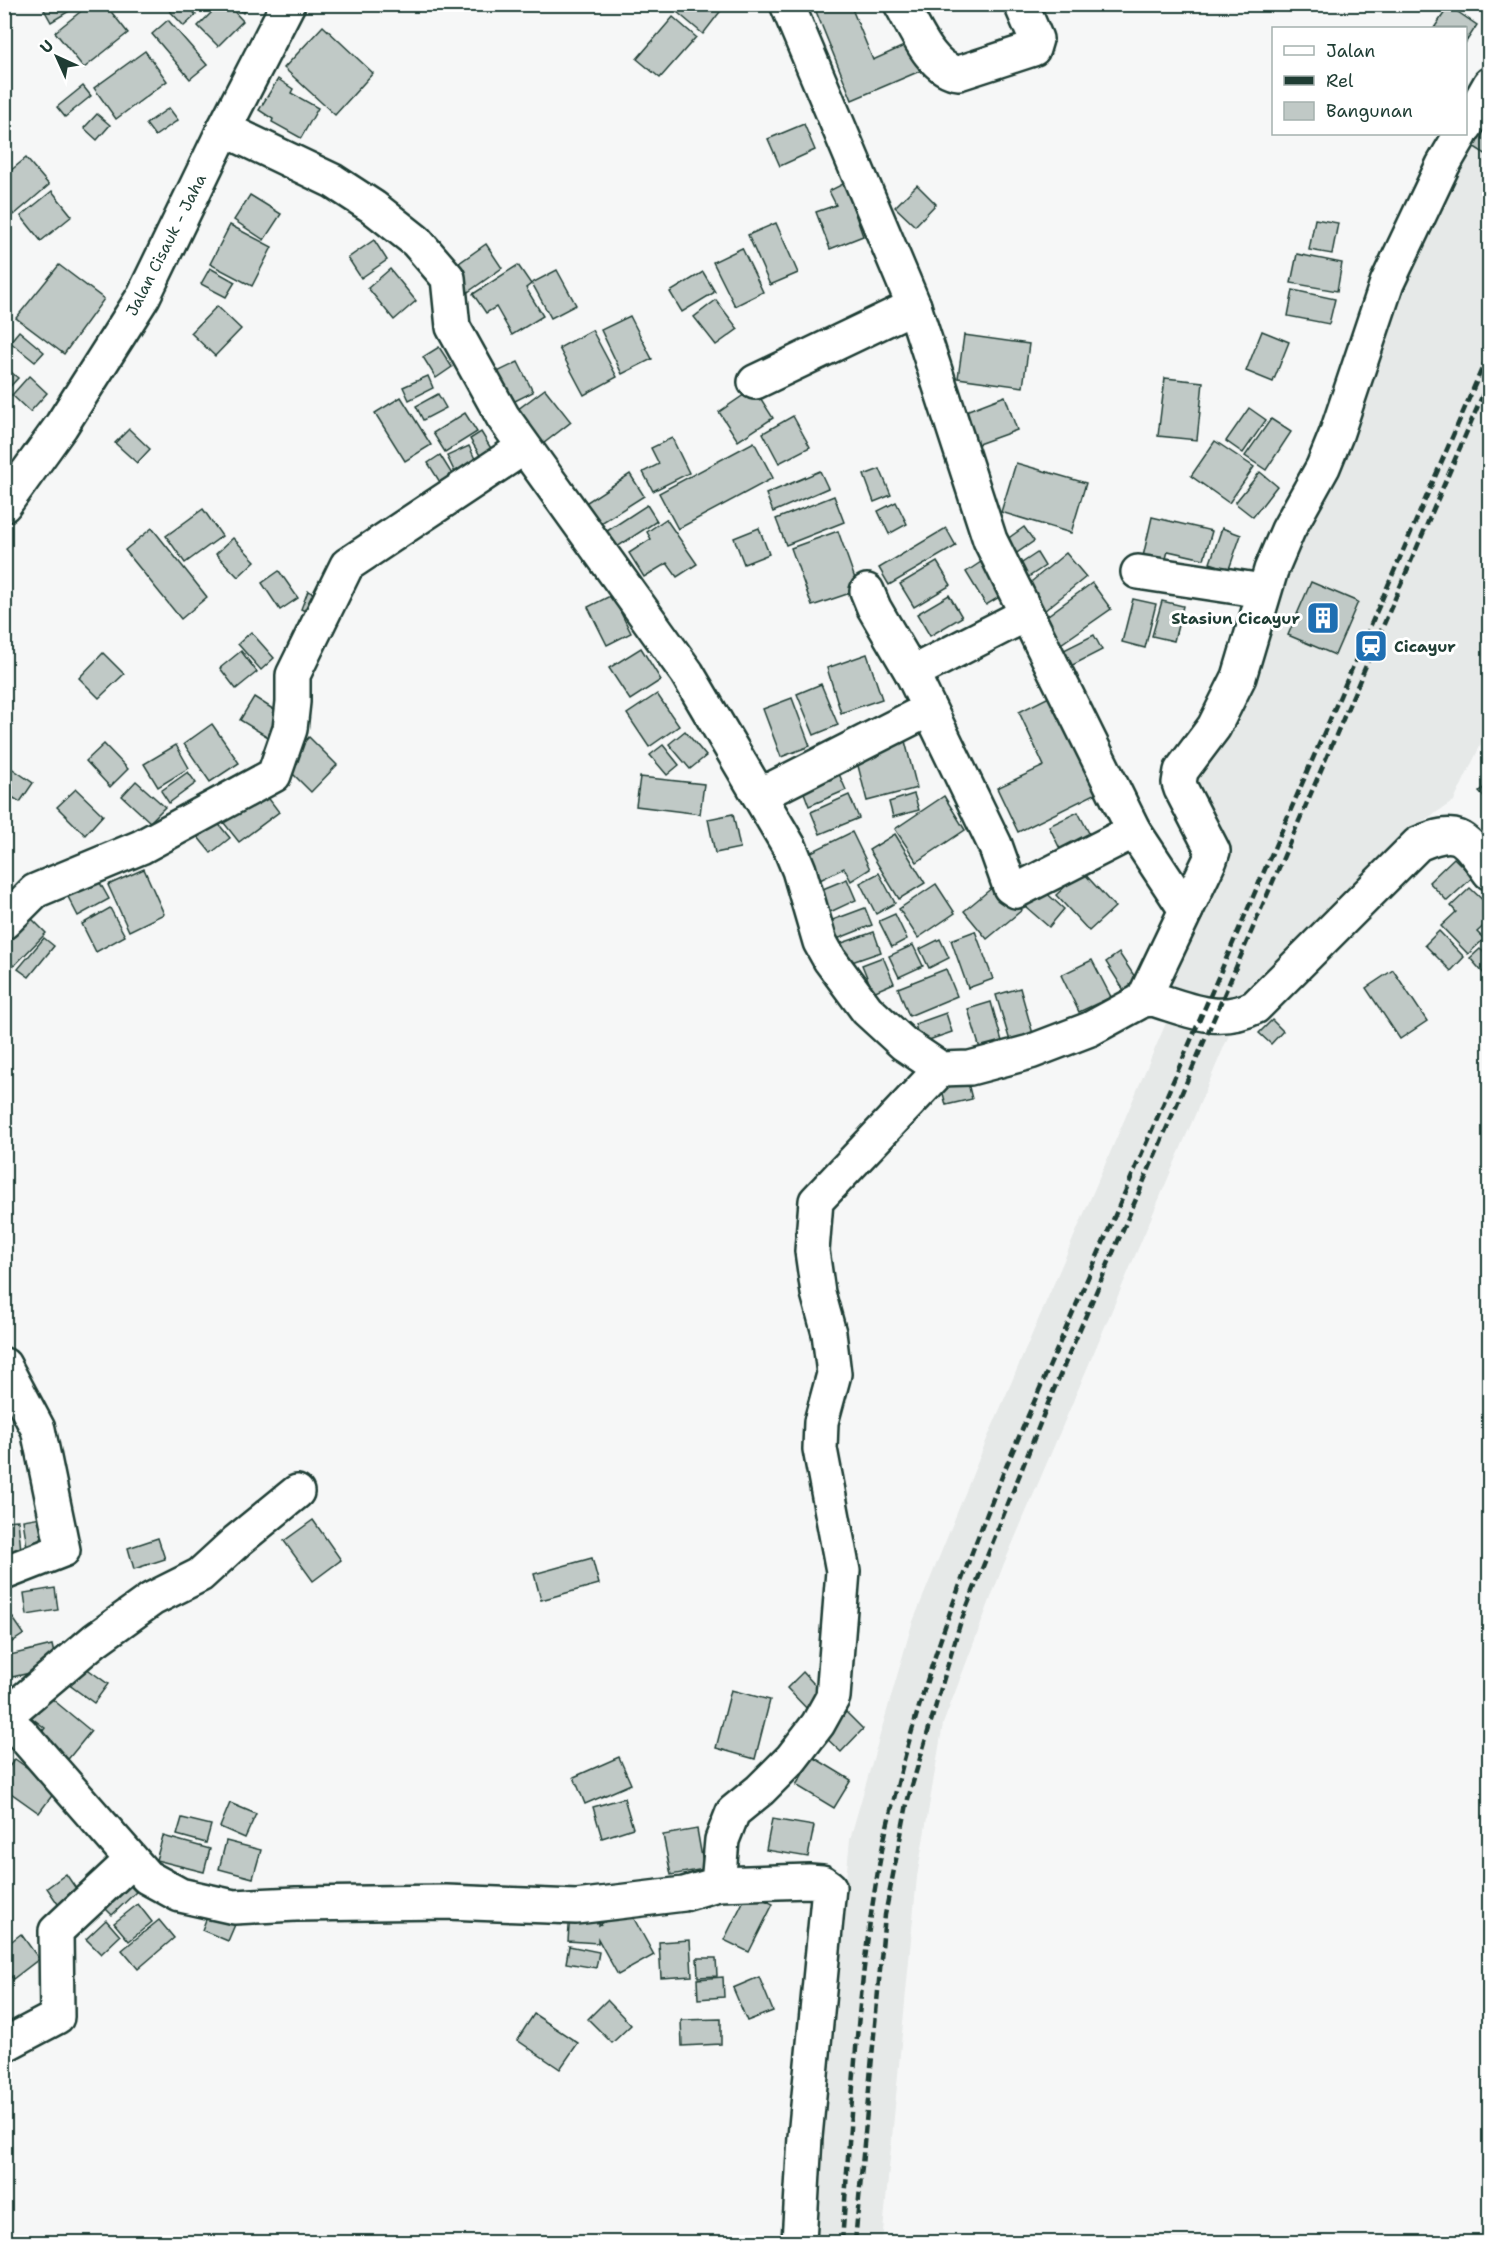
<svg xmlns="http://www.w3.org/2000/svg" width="1494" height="2247" viewBox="0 0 1494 2247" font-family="'Shantell Sans',sans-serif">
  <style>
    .built { fill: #e6e9e8 }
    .building { fill: #c0c9c6; stroke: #1f3d34; stroke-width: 1.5 }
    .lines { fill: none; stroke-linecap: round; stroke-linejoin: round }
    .minor-casing { stroke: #1f3d34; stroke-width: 38 }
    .major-casing { stroke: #1f3d34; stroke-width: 38 }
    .minor { stroke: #fff; stroke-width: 33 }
    .major { stroke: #fff; stroke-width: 33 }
    .rail { stroke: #1f3d34; stroke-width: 4.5; stroke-dasharray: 9 4.5; stroke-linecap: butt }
    .labels { text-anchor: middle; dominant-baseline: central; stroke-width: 6; stroke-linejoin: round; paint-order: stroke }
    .street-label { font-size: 16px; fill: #1f3d34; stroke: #fff }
    .poi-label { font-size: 16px; font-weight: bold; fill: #1f3d34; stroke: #fff; text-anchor: end }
  </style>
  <rect width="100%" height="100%" fill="#f6f7f7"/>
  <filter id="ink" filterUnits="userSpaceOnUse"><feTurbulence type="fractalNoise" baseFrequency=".0167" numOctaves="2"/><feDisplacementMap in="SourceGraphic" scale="12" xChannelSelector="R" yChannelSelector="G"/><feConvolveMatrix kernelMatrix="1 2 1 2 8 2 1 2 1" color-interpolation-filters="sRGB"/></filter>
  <g filter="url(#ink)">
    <polygon class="built" points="1489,93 1489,727 1454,801 1417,825 1290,956 1246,995 1003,1566 943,1724 917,1877 882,2242 810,2242 850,1839 912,1624 987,1439 1175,1002 1152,992 1215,856 1184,780"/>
    <g class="building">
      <polygon points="41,4 81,4 51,22"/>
      <polygon points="90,4 105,4 128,33 84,68 55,32"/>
      <polygon points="173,4 186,4 196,15 184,26 168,9"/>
      <polygon points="220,4 227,4 243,21 218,46 198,26"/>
      <polygon points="234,4 251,4 243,13"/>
      <polygon points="683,4 726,4 703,34 677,12"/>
      <polygon points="813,4 850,4 873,60 915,41 927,68 852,100"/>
      <polygon points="1449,6 1477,25 1466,42 1466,28 1434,28"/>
      <polygon points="673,17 696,37 660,78 637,59"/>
      <polygon points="168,20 207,65 190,79 152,34"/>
      <polygon points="323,26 373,73 335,115 284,68"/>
      <polygon points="145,51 167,81 116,119 94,88"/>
      <polygon points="278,79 293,89 291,93 318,108 301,138 272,122 273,119 259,110"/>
      <polygon points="83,86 91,96 65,117 57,107"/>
      <polygon points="169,108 178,120 155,136 146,124"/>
      <polygon points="97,114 110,125 97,140 84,128"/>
      <polygon points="1481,122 1490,127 1490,157 1468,143"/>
      <polygon points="804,124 815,150 780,166 768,139"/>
      <polygon points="26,158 49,185 14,215 4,204 4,176"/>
      <polygon points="851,180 862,201 852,205 863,236 830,249 816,212 836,205 829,191"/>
      <polygon points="917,185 936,204 915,226 895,207"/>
      <polygon points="52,191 72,216 41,241 21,216"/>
      <polygon points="250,195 281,214 264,240 234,220"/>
      <polygon points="1315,219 1338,223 1332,254 1309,250"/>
      <polygon points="776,223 798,273 770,285 748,235"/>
      <polygon points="230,225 272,247 252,286 210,264"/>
      <polygon points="374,240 387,260 361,278 348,258"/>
      <polygon points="486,244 502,268 468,292 452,268"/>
      <polygon points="742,248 763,292 735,306 713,262"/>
      <polygon points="1297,254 1342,263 1337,291 1291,283"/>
      <polygon points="59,265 104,299 64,354 16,318"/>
      <polygon points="518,265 531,284 526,288 543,316 512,335 496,307 486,313 473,294"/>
      <polygon points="210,268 235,282 226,297 201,284"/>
      <polygon points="390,269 416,301 394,320 368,288"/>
      <polygon points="557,270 576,305 551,318 532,283"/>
      <polygon points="703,272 715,292 682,312 670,292"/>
      <polygon points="1293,290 1335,299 1329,324 1288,316"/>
      <polygon points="716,300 738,329 716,345 694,317"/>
      <polygon points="217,306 241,329 215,356 191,333"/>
      <polygon points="630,316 652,359 622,374 601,330"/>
      <polygon points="592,330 617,377 584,395 559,348"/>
      <polygon points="19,331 44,352 35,362 10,342"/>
      <polygon points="1262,331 1289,342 1273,382 1246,371"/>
      <polygon points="964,335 1029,344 1023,387 958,378"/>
      <polygon points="439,347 452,367 436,378 423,357"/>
      <polygon points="518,362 533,392 505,406 489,376"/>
      <polygon points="4,366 18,378 4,393"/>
      <polygon points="29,376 47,393 30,412 12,395"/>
      <polygon points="428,376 433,388 409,400 403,387"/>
      <polygon points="1165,378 1203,382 1197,440 1158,436"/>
      <polygon points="754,388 773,418 738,441 719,412"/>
      <polygon points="545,389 571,422 539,447 513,413"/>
      <polygon points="438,394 446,408 423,420 416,406"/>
      <polygon points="1005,396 1017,430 970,447 958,414"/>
      <polygon points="401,397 431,445 405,461 375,413"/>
      <polygon points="1249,408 1266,420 1243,453 1226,441"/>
      <polygon points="465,413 477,432 445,452 433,433"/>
      <polygon points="793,416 810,447 779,463 763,433"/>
      <polygon points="1271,419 1291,432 1266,470 1245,456"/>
      <polygon points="129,429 150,449 137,463 115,443"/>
      <polygon points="481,432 495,455 484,462 470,439"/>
      <polygon points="672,438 689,473 653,491 643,472 659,464 651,448"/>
      <polygon points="1215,441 1254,467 1229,503 1191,476"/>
      <polygon points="754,442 773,478 678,529 659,493"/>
      <polygon points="469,446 482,474 460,483 447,456"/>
      <polygon points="440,455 455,479 443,487 428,463"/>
      <polygon points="1016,463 1086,483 1071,533 1001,512"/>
      <polygon points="880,469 891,495 874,502 864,475"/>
      <polygon points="820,471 828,488 773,512 766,494"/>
      <polygon points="1260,472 1277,486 1253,517 1235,503"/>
      <polygon points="630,474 644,496 598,525 584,504"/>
      <polygon points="834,496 844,522 786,545 776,519"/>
      <polygon points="896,502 907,524 889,534 878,511"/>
      <polygon points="647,505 657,521 614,549 604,533"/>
      <polygon points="203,509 222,536 185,563 166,536"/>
      <polygon points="1152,517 1212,531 1204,559 1168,551 1164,566 1142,561"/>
      <polygon points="666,519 697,564 677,577 667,563 644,577 629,553 651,539 647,532"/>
      <polygon points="1024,527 1034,541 1008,559 999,545"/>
      <polygon points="152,528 207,597 181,619 125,550"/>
      <polygon points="759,528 769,554 744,564 734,538"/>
      <polygon points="946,528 956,546 889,585 879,568"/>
      <polygon points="1222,528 1241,535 1229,569 1210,563"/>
      <polygon points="838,531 859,590 812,606 791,548"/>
      <polygon points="233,538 255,561 238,577 216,554"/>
      <polygon points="1037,553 1045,566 1018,584 1010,571"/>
      <polygon points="1066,553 1086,577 1039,615 1020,591"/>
      <polygon points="937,562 951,585 914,607 900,584"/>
      <polygon points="981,562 1001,596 986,605 966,572"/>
      <polygon points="279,571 298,598 280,610 262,583"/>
      <polygon points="1311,582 1358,602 1335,655 1288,635"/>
      <polygon points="1092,583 1111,609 1058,646 1040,621"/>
      <polygon points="308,591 323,598 316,616 301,609"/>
      <polygon points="612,595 631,633 607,645 588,607"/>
      <polygon points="949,595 962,617 930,636 917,614"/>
      <polygon points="1133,599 1156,604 1145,648 1122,642"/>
      <polygon points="1162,601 1183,606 1174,641 1152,636"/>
      <polygon points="251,632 274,658 261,670 238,644"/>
      <polygon points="1094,635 1102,650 1065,669 1058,653"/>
      <polygon points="641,648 661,680 630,700 609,668"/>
      <polygon points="241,651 257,672 236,689 220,668"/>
      <polygon points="103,653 124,674 99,698 79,678"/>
      <polygon points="867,654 882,699 841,713 827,668"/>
      <polygon points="821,684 838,725 814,735 797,694"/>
      <polygon points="1057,693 1103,790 1018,832 997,788 1044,766 1019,712"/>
      <polygon points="657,694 679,726 649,747 627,714"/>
      <polygon points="254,697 279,713 278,737 270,733 268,737 240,720"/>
      <polygon points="792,698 810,746 781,757 763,709"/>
      <polygon points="212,724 239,763 210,782 184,744"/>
      <polygon points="685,731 706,756 690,769 669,744"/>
      <polygon points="309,737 337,765 311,792 283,764"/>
      <polygon points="904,737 917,788 867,801 854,750"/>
      <polygon points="104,744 128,769 110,787 86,761"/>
      <polygon points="176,745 189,768 158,787 144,764"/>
      <polygon points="663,745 679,765 667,775 650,755"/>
      <polygon points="4,763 33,783 20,802 4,792"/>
      <polygon points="836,767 846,790 809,806 800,782"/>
      <polygon points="188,772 196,783 169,803 161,791"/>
      <polygon points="640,777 704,784 700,814 636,806"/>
      <polygon points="136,781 165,807 150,822 122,796"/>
      <polygon points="1490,782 1490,803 1479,792"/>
      <polygon points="260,787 279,812 239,842 220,818"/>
      <polygon points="76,789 103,815 85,835 57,807"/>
      <polygon points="914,794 919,810 893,817 889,802"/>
      <polygon points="849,795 859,818 820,834 811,812"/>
      <polygon points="944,796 965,830 917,862 895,829"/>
      <polygon points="1078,812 1090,835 1060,849 1049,826"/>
      <polygon points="733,814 740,848 715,853 708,819"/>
      <polygon points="212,816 230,838 211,853 193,831"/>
      <polygon points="852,832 870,869 851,881 844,868 814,883 801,857"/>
      <polygon points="895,834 925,883 899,899 869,850"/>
      <polygon points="1454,858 1473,877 1447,901 1429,882"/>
      <polygon points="144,869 164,914 129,931 108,885"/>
      <polygon points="1082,871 1115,907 1089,931 1056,895"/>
      <polygon points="879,873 895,903 876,914 860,883"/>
      <polygon points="95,874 109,899 78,916 65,891"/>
      <polygon points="847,879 856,900 828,913 818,891"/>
      <polygon points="999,882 1022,910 987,939 964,911"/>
      <polygon points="936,884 955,913 918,938 899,909"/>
      <polygon points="1470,888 1490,907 1490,920 1477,932 1484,939 1468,954 1441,926 1456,912 1451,906"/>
      <polygon points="1042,889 1064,909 1049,927 1026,907"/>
      <polygon points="110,908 125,936 96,952 82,924"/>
      <polygon points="865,908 872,925 837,939 830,921"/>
      <polygon points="26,913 46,933 14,966 4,957 4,934"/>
      <polygon points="895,914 907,939 892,947 879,921"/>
      <polygon points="975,931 993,979 968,988 951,940"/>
      <polygon points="1439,931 1464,957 1451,971 1425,945"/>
      <polygon points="874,932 881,952 846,964 839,944"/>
      <polygon points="44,938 54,946 29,977 18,969"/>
      <polygon points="940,939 949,958 929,968 920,949"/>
      <polygon points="913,945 923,966 899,977 889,956"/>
      <polygon points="1480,949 1490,958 1490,969 1484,974 1470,958"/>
      <polygon points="1119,953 1139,983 1125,992 1106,962"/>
      <polygon points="883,957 894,983 873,992 862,965"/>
      <polygon points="1092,960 1111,997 1079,1012 1061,975"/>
      <polygon points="946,969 957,996 909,1016 898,988"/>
      <polygon points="1393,970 1427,1021 1400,1039 1366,988"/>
      <polygon points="1020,988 1033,1034 1010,1041 996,995"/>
      <polygon points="991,1002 1003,1045 981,1052 968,1009"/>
      <polygon points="946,1013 952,1032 920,1043 915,1024"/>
      <polygon points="1272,1020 1283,1031 1271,1044 1259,1033"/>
      <polygon points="966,1075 972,1099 946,1105 940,1082"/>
      <polygon points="47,1516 51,1543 27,1547 23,1520"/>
      <polygon points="18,1520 21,1551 4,1552 4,1521"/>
      <polygon points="313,1520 341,1560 313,1581 284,1541"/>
      <polygon points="158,1538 165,1559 134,1569 128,1548"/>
      <polygon points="592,1558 599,1584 541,1600 534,1574"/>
      <polygon points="55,1588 58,1610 27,1615 24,1593"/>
      <polygon points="4,1605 24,1634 9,1644 4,1637"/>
      <polygon points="52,1645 57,1667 12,1677 6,1656"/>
      <polygon points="82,1665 108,1684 94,1703 68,1684"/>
      <polygon points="803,1672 825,1696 809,1711 787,1688"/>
      <polygon points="40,1689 91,1731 65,1763 36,1739 45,1728 23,1711"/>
      <polygon points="731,1690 770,1700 755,1759 716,1748"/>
      <polygon points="846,1712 863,1729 841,1752 824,1736"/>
      <polygon points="619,1757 631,1784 585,1804 574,1777"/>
      <polygon points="813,1757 851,1780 834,1808 796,1785"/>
      <polygon points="15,1759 57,1789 39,1813 4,1788 4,1773"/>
      <polygon points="624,1798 633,1828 602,1838 593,1807"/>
      <polygon points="230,1803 256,1814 245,1838 220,1827"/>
      <polygon points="182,1818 211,1825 206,1843 177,1835"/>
      <polygon points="772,1819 814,1826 808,1857 766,1850"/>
      <polygon points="697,1829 704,1869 671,1875 663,1835"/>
      <polygon points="163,1836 210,1849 204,1872 156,1860"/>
      <polygon points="226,1841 261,1850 253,1878 219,1869"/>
      <polygon points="66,1874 81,1896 62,1910 47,1888"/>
      <polygon points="121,1876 136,1892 112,1915 97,1900"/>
      <polygon points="748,1892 773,1904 749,1952 724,1940"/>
      <polygon points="138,1904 152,1922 129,1941 114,1923"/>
      <polygon points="628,1908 654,1955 618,1975 598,1939 598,1943 568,1941 570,1913 600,1916 599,1925"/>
      <polygon points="210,1909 237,1920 228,1941 202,1930"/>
      <polygon points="106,1920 120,1936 101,1954 86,1939"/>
      <polygon points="159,1920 174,1938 138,1969 122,1950"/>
      <polygon points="21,1934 39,1959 13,1979 4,1968 4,1947"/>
      <polygon points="690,1940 692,1976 661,1978 659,1942"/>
      <polygon points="569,1946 599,1952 596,1968 566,1963"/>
      <polygon points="697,1958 716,1958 717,1976 698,1977"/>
      <polygon points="723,1977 724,1997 698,1999 697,1979"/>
      <polygon points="759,1977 773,2011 747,2021 733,1988"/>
      <polygon points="607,2000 631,2025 612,2043 588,2019"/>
      <polygon points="534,2014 578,2043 560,2069 517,2040"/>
      <polygon points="721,2019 721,2044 682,2046 681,2020"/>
    </g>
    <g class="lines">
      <defs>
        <g id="minor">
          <polyline points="787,4 914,306 990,540 1134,831 1186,910"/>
          <path d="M901 4C914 26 931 71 959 73L1033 49 1036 39 1021 4"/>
          <polyline points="1466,126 1490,84"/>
          <path d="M224 129 333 181 373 207 416 241 448 278 453 327 503 417 687 673 790 848 799 870 820 942 830 960 867 1010 904 1044 941 1069 970 1068 1030 1052 1090 1029 1143 1000 1153 999C1190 1010 1218 1025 1255 1007L1418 844C1462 825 1465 839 1490 873"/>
          <polyline points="755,382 914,306"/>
          <polyline points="1138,572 1263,591"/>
          <polyline points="867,591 874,608 912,673 995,845 1010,887 1016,891 1134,831"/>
          <polyline points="912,673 1025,615"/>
          <polyline points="760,795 928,710"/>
          <polyline points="4,922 35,891 141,847 274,775 290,729 293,702 293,675 347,565 523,448"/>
          <polyline points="1143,1000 1210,860 1213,851 1181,789 1179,783 1181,771 1214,727 1239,677 1271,570 1288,530 1323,467 1336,435 1387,283 1443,165 1461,134"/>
          <polyline points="4,1365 38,1429 63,1550 4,1573"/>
          <polyline points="4,1717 95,1640 152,1599 200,1575 237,1541 297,1492"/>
          <polyline points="4,1719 21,1733 147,1877 180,1895 234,1907 296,1904 446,1902 576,1907 684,1894 718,1884 722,1840 733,1812 760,1790 791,1759 818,1724 833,1697 843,1571 820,1449 821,1422 834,1374 829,1333 818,1293 812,1251 816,1201 941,1069"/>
          <polyline points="718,1884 809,1881 822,1882 829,1887 805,2137 799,2242"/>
          <polyline points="4,2045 57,2017 56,1931 131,1861"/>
        </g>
        <polyline id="major" points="4,505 61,426 143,297 224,129 288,4"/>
      </defs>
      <use href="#minor" class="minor-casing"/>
      <use href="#major" class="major-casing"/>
      <use href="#minor" class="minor"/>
      <use href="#major" class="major"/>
      <g class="rail">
        <path d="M842 2242C852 2110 857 1975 883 1845 887 1824 893 1803 898 1783 925 1675 963 1572 1005 1469L1490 350"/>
        <polyline points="855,2242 885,1915 908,1799 960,1624 1049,1401 1490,378"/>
      </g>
    </g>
  </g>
  <defs>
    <symbol id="building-square" viewBox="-11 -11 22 22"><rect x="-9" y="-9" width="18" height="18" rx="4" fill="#1f6fb2" stroke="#fff"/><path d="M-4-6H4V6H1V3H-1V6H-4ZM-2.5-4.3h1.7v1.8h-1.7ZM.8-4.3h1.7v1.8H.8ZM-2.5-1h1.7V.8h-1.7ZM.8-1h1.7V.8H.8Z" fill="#fff"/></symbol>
    <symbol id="station-square" viewBox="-11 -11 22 22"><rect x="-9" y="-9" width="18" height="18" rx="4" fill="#1f6fb2" stroke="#fff"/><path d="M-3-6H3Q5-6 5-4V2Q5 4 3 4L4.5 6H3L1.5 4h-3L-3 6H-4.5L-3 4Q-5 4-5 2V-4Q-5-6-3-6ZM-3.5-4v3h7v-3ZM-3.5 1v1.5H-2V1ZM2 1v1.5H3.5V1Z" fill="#fff"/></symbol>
  </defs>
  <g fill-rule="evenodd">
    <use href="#building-square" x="1304" y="599" width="38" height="38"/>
    <use href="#station-square" x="1352" y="627" width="38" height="38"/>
  </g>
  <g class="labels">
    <g class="street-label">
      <text transform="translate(166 245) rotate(-63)">Jalan Cisauk - Jaha</text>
    </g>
    <g class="poi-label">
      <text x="1300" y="618">Stasiun Cicayur</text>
      <text x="1394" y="646" text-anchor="start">Cicayur</text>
    </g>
  </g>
  <rect width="1494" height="2247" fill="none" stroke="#fff" stroke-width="24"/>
  <rect x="12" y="12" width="1470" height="2223" fill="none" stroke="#1f3d34" stroke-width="2" filter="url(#ink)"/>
  <rect x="1272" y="27" width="195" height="108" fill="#ffffff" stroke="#a5b1ae" stroke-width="1.5"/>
  <rect x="1284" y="46" width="30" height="9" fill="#ffffff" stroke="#a5b1ae" stroke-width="1.5"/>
  <text x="1326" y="57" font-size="18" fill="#1f3d34">Jalan</text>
  <rect x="1284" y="76" width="30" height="9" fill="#1f3d34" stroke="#a5b1ae" stroke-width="1.5"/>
  <text x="1326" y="87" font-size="18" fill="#1f3d34">Rel</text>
  <rect x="1284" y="102" width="30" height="18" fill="#c0c9c6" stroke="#a5b1ae" stroke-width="1.5"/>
  <text x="1326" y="117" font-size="18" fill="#1f3d34">Bangunan</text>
  <g transform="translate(57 57) rotate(315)" stroke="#ffffff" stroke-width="4.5" paint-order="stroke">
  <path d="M0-4.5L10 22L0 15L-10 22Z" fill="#1f3d34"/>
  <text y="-9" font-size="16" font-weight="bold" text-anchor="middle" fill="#1f3d34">U</text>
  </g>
</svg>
